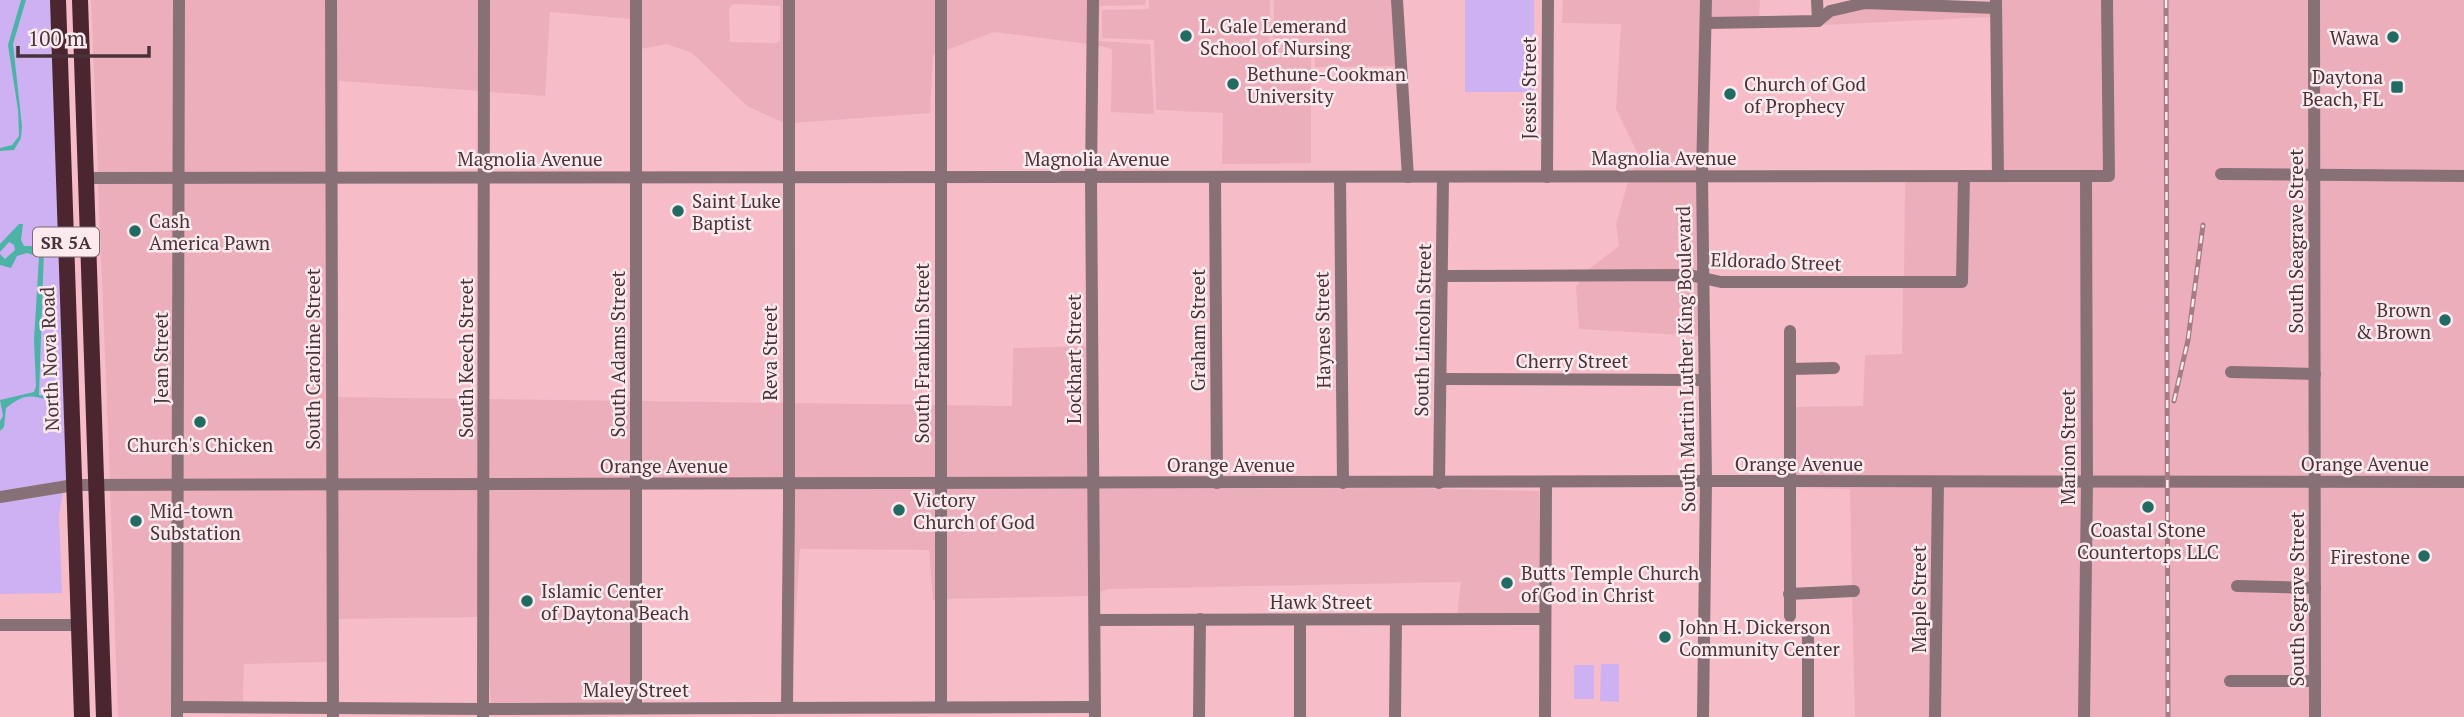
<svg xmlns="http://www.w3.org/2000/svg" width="2464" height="717" viewBox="0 0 2464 717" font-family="'PT Serif',serif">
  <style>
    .built { fill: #edaebb; fill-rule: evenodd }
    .green { fill: #cdb1f2 }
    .water { fill: #4db3a6 }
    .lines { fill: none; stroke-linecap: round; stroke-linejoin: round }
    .minor { stroke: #887176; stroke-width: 12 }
    .major { stroke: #4b2630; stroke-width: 16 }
    .rail-casing { stroke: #a47c84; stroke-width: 5 }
    .rail { stroke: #fceaee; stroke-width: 2.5; stroke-dasharray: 8; stroke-linecap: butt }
    .poi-dot { fill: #226b62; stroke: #fceaee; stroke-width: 2.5 }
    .labels { text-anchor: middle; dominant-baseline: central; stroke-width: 5; stroke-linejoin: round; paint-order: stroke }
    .shield { fill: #fceaee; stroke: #7f6a6f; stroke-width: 2 }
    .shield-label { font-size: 18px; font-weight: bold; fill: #493338 }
    .poi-label { font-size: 19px; fill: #493338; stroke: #fceaee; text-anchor: start }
    .street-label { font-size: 19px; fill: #493338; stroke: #fceaee }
  </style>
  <rect width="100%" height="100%" fill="#f6bdc9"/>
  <g class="built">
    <polygon points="91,0 175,0 175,173 98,173"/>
    <rect x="184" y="0" width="143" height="173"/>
    <polygon points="336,0 479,0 480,91 339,81 338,173 336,173"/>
    <polygon points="488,0 632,0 632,19 550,12 545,96 489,92"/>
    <path d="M641 0H784V123L747 106 692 53 667 44 641 49ZM733 4 780 6V41L776 43 730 42 729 9Z"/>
    <polygon points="793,0 937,0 937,53 933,55 930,113 793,123"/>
    <polygon points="946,0 1088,0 1088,44 994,32 947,50"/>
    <polygon points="1097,0 1146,0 1145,5 1100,6 1098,41 1150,44 1154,114 1111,112 1112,49 1097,45"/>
    <polygon points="1149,0 1270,0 1269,57 1311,57 1311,163 1222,164 1223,113 1156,110 1154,40 1102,38 1102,10 1149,9"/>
    <polygon points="1274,0 1392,0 1396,66 1315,67 1315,56 1313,53 1273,53"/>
    <polygon points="1563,0 1701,0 1698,172 1632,172 1638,154 1616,109 1621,24 1562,23"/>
    <polygon points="1710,0 1760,0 1759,17 1710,18"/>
    <polygon points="2001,0 2102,0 2104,171 2003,171"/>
    <polygon points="2112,0 2310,0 2310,170 2217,170 2216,179 2310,180 2310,369 2227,367 2226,376 2310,379 2311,477 2091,477 2090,181 2113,181"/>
    <polygon points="2319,0 2464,0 2464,171 2319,170"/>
    <polygon points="1865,8 1992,12 1992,17 1823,25 1832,16"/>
    <polygon points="2319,180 2464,181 2464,477 2320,477"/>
    <polygon points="1698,181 1698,272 1588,270 1619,246 1616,224 1628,182"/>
    <polygon points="1905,181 1960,181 1958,277 1904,277"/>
    <polygon points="1969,181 2081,181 2082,477 1793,477 1794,407 1863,406 1865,355 1902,354 1903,287 1962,287"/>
    <polygon points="98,183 175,183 174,480 110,480"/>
    <rect x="184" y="183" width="143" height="297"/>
    <polygon points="336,183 338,183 338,397 479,399 479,479 336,479"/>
    <polygon points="1581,280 1688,280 1698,283 1699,336 1579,329 1576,287"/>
    <polygon points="1088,346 1089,479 945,479 945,405 1012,406 1013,348"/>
    <polygon points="489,399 632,401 632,479 488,479"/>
    <polygon points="641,401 784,403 784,479 641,479"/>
    <polygon points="793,403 936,405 935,479 793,479"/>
    <polygon points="1933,487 1931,717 1855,717 1852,596 1858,596 1859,587 1852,586 1850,489 1793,488"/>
    <polygon points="1942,487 2082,487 2079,717 1940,717"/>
    <polygon points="2091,487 2311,487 2310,583 2234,581 2232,590 2310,593 2311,676 2227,676 2225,685 2311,686 2311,717 2089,717"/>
    <rect x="2320" y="487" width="144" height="230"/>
    <polygon points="1407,488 1539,491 1541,614 1457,615 1461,582 1108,589 1100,592 1098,489"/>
    <polygon points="479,489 479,617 338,619 336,490"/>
    <polygon points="488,489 632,489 631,703 491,704 488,660"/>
    <polygon points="793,489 935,489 936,600 933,600 929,550 800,549 791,690"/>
    <polygon points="945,489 1089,489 1091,596 945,599"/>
    <polygon points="110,490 174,490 173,717 118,717"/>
    <polygon points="183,490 327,490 328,662 244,664 243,702 182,702"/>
  </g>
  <g class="green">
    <polygon points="0,0 58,0 74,485 0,497"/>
    <rect x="1465" y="0" width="69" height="92"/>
    <polygon points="63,492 59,516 62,593 0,594 0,502"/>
    <polygon points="1601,664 1619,664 1619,702 1600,701"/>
    <rect x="1574" y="665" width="20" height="34"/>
  </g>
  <g class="water">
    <polygon points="21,0 26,0 13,44 22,126 21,138 14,150 0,151 0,148 12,145 19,136 18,110 8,45"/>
    <path d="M19 224H23L21 240 24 246H35L44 250 39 395 54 398 53 401C30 396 27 392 6 408L4 427 0 431V421L3 416 0 400 34 392 36 386 34 340 39 257 27 253 17 256 11 268 0 265V254L5 259 15 250 14 245 9 242 0 252V244Z"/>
  </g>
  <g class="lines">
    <g class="minor">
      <polyline points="331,0 333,717"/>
      <polyline points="1093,0 1091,177 1095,717"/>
      <polyline points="1397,0 1408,177"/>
      <polyline points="1817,0 1818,21"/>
      <polyline points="1996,0 1998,176"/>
      <polyline points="2314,0 2315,717"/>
      <polyline points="1706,23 1818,21 1830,11 1865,3 1996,8"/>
      <polyline points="2221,174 2464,176"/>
      <polyline points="1215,177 1217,483"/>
      <polyline points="1340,177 1343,483"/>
      <polyline points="1547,177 1548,0"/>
      <polyline points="86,178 2109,176 2107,0"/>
      <polyline points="1442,276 1689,275 1721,282 1962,282 1964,176"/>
      <polyline points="1790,331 1790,616"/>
      <polyline points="1790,369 1834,368"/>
      <polyline points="2231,372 2315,374"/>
      <polyline points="1441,379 1703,380"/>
      <polyline points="1439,483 1443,177"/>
      <polyline points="0,497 74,485 1706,481 2464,482"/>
      <polyline points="2237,586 2315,588"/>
      <polyline points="1789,594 1854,591"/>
      <polyline points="1096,620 1545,619"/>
      <polyline points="1300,620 1300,717"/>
      <polyline points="0,625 79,625"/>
      <polyline points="1808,638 1808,717"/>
      <polyline points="2230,681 2315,681"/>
      <polyline points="787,706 789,506 789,0"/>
      <polyline points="177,707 483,709 1095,707"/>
      <polyline points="941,707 941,0"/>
      <polyline points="636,708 636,0"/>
      <polyline points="177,717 179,0"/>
      <polyline points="483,717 484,0"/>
      <polyline points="1199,717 1200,619"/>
      <polyline points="1395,717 1396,620"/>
      <polyline points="1545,717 1546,483"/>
      <polyline points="1703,717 1706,481 1702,176 1706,0"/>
      <polyline points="1935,717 1938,482"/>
      <polyline points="2084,717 2087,482 2086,176"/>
    </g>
    <g class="major">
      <polyline points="58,0 82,717"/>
      <polyline points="80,0 104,717"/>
    </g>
    <defs>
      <g id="rail">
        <polyline points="2166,0 2168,717"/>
        <polyline points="2174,401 2188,340 2203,225"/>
      </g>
    </defs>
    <use href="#rail" class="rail-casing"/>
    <use href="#rail" class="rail"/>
  </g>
  <g class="poi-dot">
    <circle cx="1186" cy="36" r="7"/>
    <circle cx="2393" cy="37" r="7"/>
    <circle cx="1233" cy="84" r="7"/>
    <rect x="2390" y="80" width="14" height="14" rx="3.5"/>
    <circle cx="1730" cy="94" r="7"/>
    <circle cx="678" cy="211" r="7"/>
    <circle cx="135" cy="231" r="7"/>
    <circle cx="2445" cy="320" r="7"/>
    <circle cx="200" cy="422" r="7"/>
    <circle cx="2148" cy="507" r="7"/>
    <circle cx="899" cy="510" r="7"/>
    <circle cx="136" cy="521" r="7"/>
    <circle cx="2424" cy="556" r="7"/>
    <circle cx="1507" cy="583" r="7"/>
    <circle cx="527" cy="601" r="7"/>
    <circle cx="1665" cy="637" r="7"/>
  </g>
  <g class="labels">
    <rect class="shield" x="33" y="227.5" width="66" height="29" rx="5"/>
    <g class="shield-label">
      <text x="66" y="242">SR 5A</text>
    </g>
    <g class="poi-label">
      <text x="1200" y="25">L. Gale Lemerand<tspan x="1200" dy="22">School of Nursing</tspan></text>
      <text x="2379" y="37" text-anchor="end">Wawa</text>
      <text x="1247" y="73">Bethune-Cookman<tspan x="1247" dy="22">University</tspan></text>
      <text x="2383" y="76" text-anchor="end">Daytona<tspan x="2383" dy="22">Beach, FL</tspan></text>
      <text x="1744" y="83">Church of God<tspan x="1744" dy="22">of Prophecy</tspan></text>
      <text x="692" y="200">Saint Luke<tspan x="692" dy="22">Baptist</tspan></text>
      <text x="149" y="220">Cash<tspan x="149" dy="22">America Pawn</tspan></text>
      <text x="2431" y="309" text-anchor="end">Brown<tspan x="2431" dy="22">&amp; Brown</tspan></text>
      <text x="200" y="444" text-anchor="middle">Church's Chicken</text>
      <text x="913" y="499">Victory<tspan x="913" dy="22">Church of God</tspan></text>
      <text x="150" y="510">Mid-town<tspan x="150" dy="22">Substation</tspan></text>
      <text x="2148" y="529" text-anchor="middle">Coastal Stone<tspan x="2148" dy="22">Countertops LLC</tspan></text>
      <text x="2410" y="556" text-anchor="end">Firestone</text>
      <text x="1521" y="572">Butts Temple Church<tspan x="1521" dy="22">of God in Christ</tspan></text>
      <text x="541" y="590">Islamic Center<tspan x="541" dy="22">of Daytona Beach</tspan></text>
      <text x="1679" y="626">John H. Dickerson<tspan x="1679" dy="22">Community Center</tspan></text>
    </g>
    <g class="street-label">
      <text transform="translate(1528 88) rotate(-90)">Jessie Street</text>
      <text x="1664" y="157">Magnolia Avenue</text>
      <text x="530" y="158">Magnolia Avenue</text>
      <text x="1097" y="158">Magnolia Avenue</text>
      <text transform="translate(2295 241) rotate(-90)">South Seagrave Street</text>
      <text transform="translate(1776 261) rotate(2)">Eldorado Street</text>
      <text transform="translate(1197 330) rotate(-90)">Graham Street</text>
      <text transform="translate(1322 330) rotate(-91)">Haynes Street</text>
      <text transform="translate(1422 330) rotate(-89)">South Lincoln Street</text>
      <text transform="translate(769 353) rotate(-90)">Reva Street</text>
      <text transform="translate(921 353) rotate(-90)">South Franklin Street</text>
      <text transform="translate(617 354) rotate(-90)">South Adams Street</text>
      <text transform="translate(160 358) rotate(-90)">Jean Street</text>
      <text transform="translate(465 358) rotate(-90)">South Keech Street</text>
      <text transform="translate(49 359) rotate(-92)">North Nova Road</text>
      <text transform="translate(312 359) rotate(-90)">South Caroline Street</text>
      <text transform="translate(1073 359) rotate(-90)">Lockhart Street</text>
      <text transform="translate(1685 359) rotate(-91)">South Martin Luther King Boulevard</text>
      <text x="1572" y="360">Cherry Street</text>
      <text transform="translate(2067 447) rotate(-90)">Marion Street</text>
      <text x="1799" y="463">Orange Avenue</text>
      <text x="2365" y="463">Orange Avenue</text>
      <text x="1231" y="464">Orange Avenue</text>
      <text x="664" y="465">Orange Avenue</text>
      <text transform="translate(1918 599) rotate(-90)">Maple Street</text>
      <text transform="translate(2296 599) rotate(-90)">South Segrave Street</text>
      <text x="1321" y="601">Hawk Street</text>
      <text x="636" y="689">Maley Street</text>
    </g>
  </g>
  <path d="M18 46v10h131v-10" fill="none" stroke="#493338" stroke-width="3.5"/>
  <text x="28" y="46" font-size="21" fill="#493338" stroke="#fceaee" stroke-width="5" paint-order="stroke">100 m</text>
</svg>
